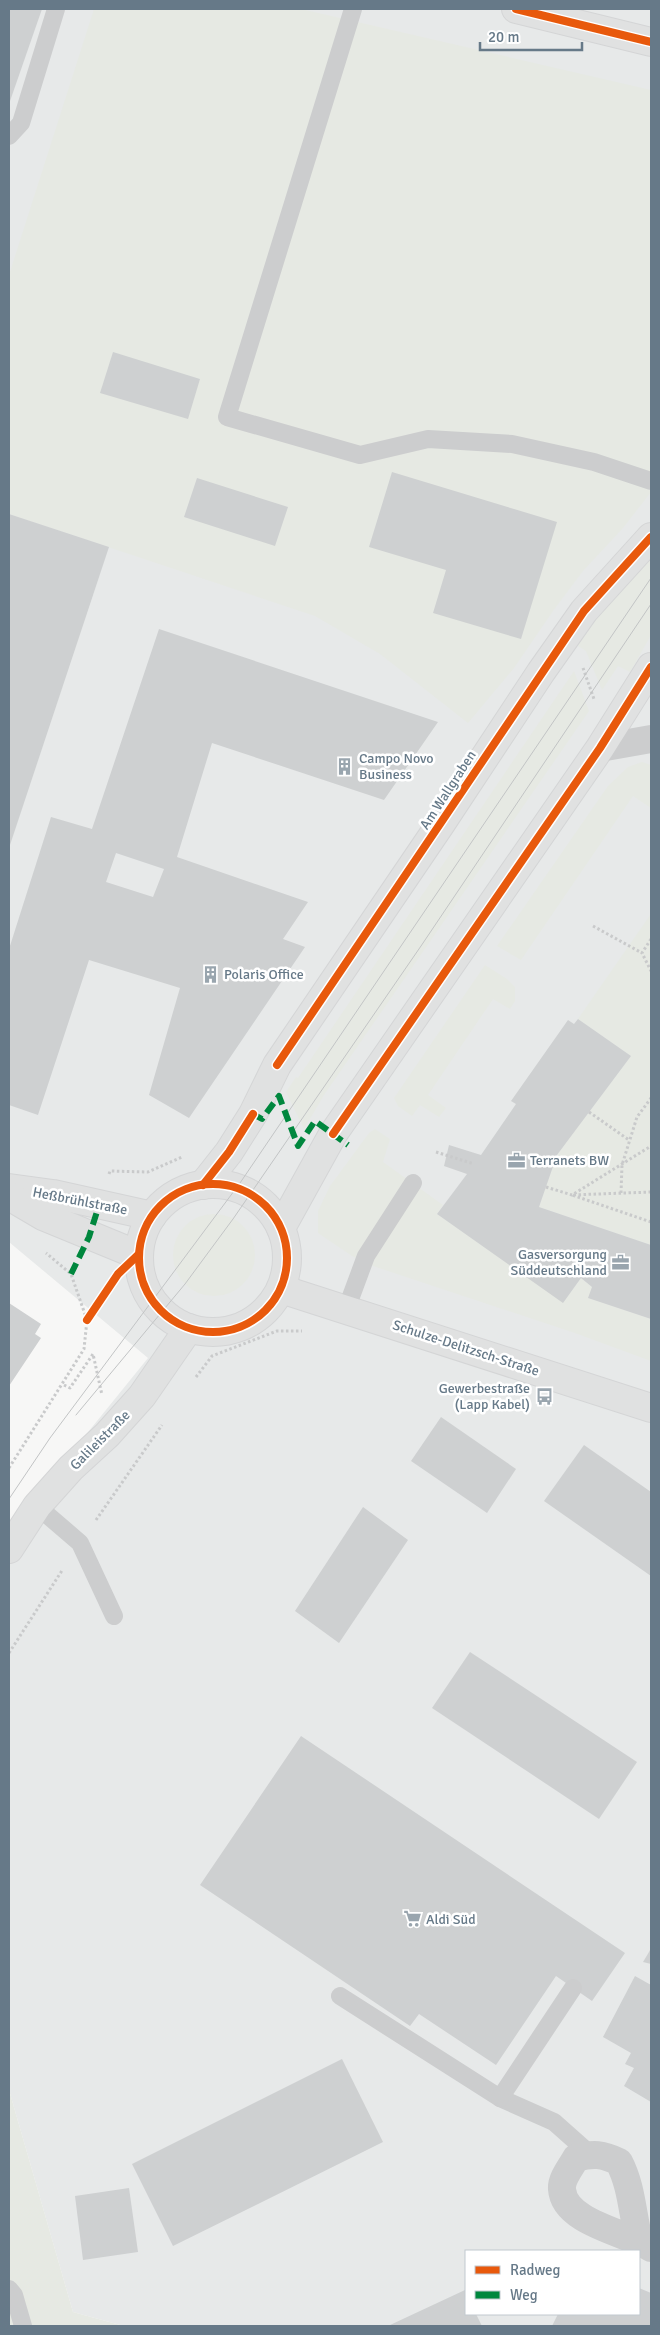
<svg xmlns="http://www.w3.org/2000/svg" width="660" height="2335" viewBox="0 0 660 2335" font-family="Signika,sans-serif">
  <style>
    .built { fill: #e7e9e9; fill-rule: evenodd }
    .green { fill: #e6e9e3 }
    .building { fill: #ced0d1; fill-rule: evenodd }
    .lines { fill: none; stroke-linecap: round; stroke-linejoin: round }
    .secondary-casing { stroke: #d4d5d6; stroke-width: 30 }
    .path { stroke: #c9cacb; stroke-width: 3; stroke-dasharray: 2.5 2.5; stroke-linecap: butt }
    .lane { stroke: #cccdce; stroke-width: 18 }
    .street { stroke: #cccdce; stroke-width: 28 }
    .secondary { stroke: #e0e1e1; stroke-width: 28 }
    .tram { stroke: #c2c4c5; stroke-width: 1 }
    .quiet { stroke: #00873e; stroke-width: 6; stroke-dasharray: 12 6; stroke-linecap: butt }
    .cycleway-casing { stroke: #fff; stroke-width: 11 }
    .cycleway { stroke: #e8590c; stroke-width: 8 }
    .labels { text-anchor: middle; dominant-baseline: central; stroke-width: 5; stroke-linejoin: round; paint-order: stroke }
    .poi-label { font-size: 14px; fill: #667988; stroke: #fff; text-anchor: start }
    .street-label { font-size: 14px; fill: #667988; stroke: #fff }
  </style>
  <rect width="100%" height="100%" fill="#f7f7f6"/>
  <path class="built" d="M9 9H651V2326H124L73 2312 9 2090V1537L33 1500 148 1358 9 1242ZM466 2251H639V2314H466Z"/>
  <g class="green">
    <polygon points="94,9 301,9 651,90 651,492 623,528 583,571 553,611 514,668 468,723 380,654 315,616 9,514 9,275"/>
    <path d="M651 555V635L630 672 618 666 602 690 586 651 575 644C599 613 626 586 651 555Z"/>
    <polygon points="574,671 589,711 324,1095 304,1129 286,1092 296,1077 298,1078"/>
    <polygon points="642,762 651,765 651,808 633,796 521,960 497,946 608,786 628,767"/>
    <polygon points="651,914 651,1245 539,1207 557,1155 631,1056 578,1019"/>
    <polygon points="485,965 507,979 515,987 515,1001 510,1009 493,999 428,1095 446,1108 439,1117 420,1105 412,1116 398,1106 394,1098"/>
    <polygon points="375,1129 390,1139 383,1162 443,1205 437,1214 563,1302 581,1278 592,1287 589,1298 651,1319 651,1361 575,1333 373,1266 352,1256 318,1233 318,1211 330,1186 369,1133"/>
    <circle cx="214" cy="1255" r="41"/>
    <polygon points="9,2090 73,2312 124,2326 9,2326"/>
  </g>
  <g class="building">
    <polygon points="9,9 42,9 9,104"/>
    <polygon points="113,352 200,379 188,419 100,393"/>
    <polygon points="392,472 557,522 521,639 433,613 446,570 369,547"/>
    <polygon points="197,478 288,507 275,546 184,517"/>
    <polygon points="9,514 109,547 9,848"/>
    <path d="M159 629 438 722 384 800 212 743 177 857 308 902 283 939 305 947 189 1118 149 1095 180 988 89 960 38 1115 9 1105V949L51 817 92 829ZM116 853 164 869 153 897 106 882Z"/>
    <polygon points="578,1019 631,1056 557,1155 539,1207 651,1245 651,1319 588,1298 592,1287 581,1278 563,1303 437,1214 467,1174 444,1166 449,1145 481,1155 516,1104 511,1101 568,1020 574,1024"/>
    <polygon points="9,1303 41,1324 35,1334 41,1338 9,1386"/>
    <polygon points="441,1417 516,1469 487,1513 411,1461"/>
    <polygon points="584,1445 651,1492 651,1576 544,1501"/>
    <polygon points="363,1507 408,1540 339,1643 295,1611"/>
    <polygon points="470,1652 637,1762 599,1819 432,1708"/>
    <polygon points="301,1736 625,1953 592,2001 556,1976 496,2065 419,2014 410,2026 200,1885"/>
    <polygon points="651,1948 651,1964 643,1962 649,1952"/>
    <polygon points="635,1976 651,1985 651,2102 624,2086 634,2068 625,2064 631,2053 603,2037"/>
    <polygon points="342,2059 383,2142 173,2246 132,2164"/>
    <polygon points="129,2188 138,2252 83,2260 75,2196"/>
    <polygon points="639,2288 651,2293 651,2326 552,2326 558,2314 639,2314"/>
    <polygon points="465,2290 466,2314 476,2314 482,2326 391,2326 390,2325"/>
  </g>
  <g class="lines">
    <defs>
      <g id="secondary">
        <polyline points="516,9 651,42"/>
        <circle cx="213" cy="1258" r="74"/>
        <polyline points="203,1185 229,1152 253,1114 277,1065 440,825 541,672 584,611 651,537"/>
        <polyline points="9,1188 53,1194 152,1216"/>
        <polyline points="9,1196 43,1216 138,1255"/>
        <polyline points="281,1228 333,1134 600,748 651,667"/>
        <polyline points="281,1289 651,1408"/>
        <polyline points="9,1549 37,1506 71,1468 107,1435 142,1396 189,1328"/>
      </g>
    </defs>
    <use href="#secondary" class="secondary-casing"/>
    <g class="path">
      <polyline points="583,668 594,699"/>
      <polyline points="593,926 642,953"/>
      <polyline points="651,939 642,953 651,971"/>
      <polyline points="589,1112 629,1140"/>
      <polyline points="436,1152 474,1164"/>
      <polyline points="109,1174 110,1171 148,1172 182,1157"/>
      <polyline points="546,1187 572,1195 651,1146"/>
      <polyline points="651,1192 572,1195 651,1222"/>
      <polyline points="621,1193 622,1165 637,1117 651,1098"/>
      <polyline points="196,1377 212,1356 277,1331 302,1331"/>
      <polyline points="64,1385 70,1388 93,1354 102,1395"/>
      <polyline points="9,1468 84,1349 87,1320 71,1274 46,1253"/>
      <polyline points="96,1520 162,1425"/>
      <polyline points="9,1653 63,1569"/>
    </g>
    <g class="lane">
      <polyline points="353,9 227,417 360,455 428,439 512,444 594,462 651,481"/>
      <polyline points="9,136 21,123 56,9"/>
      <polyline points="346,1310 366,1256 413,1183"/>
      <polyline points="37,1506 80,1543 114,1616"/>
      <polyline points="340,1996 500,2098 554,2122 590,2154"/>
      <polyline points="500,2098 573,1988"/>
      <polyline points="9,2289 14,2295 23,2326"/>
    </g>
    <g class="street">
      <polyline points="600,748 651,739"/>
      <path d="M639 2240C632 2213 632 2187 619 2162 603 2154 593 2153 576 2158 571 2167 561 2179 562 2189 564 2223 628 2233 651 2248"/>
    </g>
    <use href="#secondary" class="secondary"/>
    <g class="tram">
      <polyline points="76,1415 185,1284 233,1219 421,946 651,604"/>
      <polyline points="9,1499 50,1438 240,1183 651,578"/>
    </g>
    <g class="quiet">
      <polyline points="253,1114 262,1119 279,1096 298,1146 315,1121 348,1145"/>
      <polyline points="71,1274 89,1237 99,1205"/>
    </g>
    <defs>
      <g id="cycleway">
        <polyline points="516,9 651,42"/>
        <polyline points="277,1065 584,611 651,537"/>
        <polyline points="333,1134 600,748 651,667"/>
        <circle cx="213" cy="1258" r="74"/>
        <polyline points="203,1185 229,1152 253,1114"/>
        <polyline points="87,1320 118,1274 138,1255"/>
      </g>
    </defs>
    <use href="#cycleway" class="cycleway-casing"/>
    <use href="#cycleway" class="cycleway"/>
  </g>
  <defs>
    <symbol id="building-bare" viewBox="-9 -9 18 18"><path d="M-4-6H4V6H1V3H-1V6H-4ZM-2.5-4.3h1.7v1.8h-1.7ZM.8-4.3h1.7v1.8H.8ZM-2.5-1h1.7V.8h-1.7ZM.8-1h1.7V.8H.8Z" fill="#99a5ae" stroke="#fff" stroke-width="2.5" paint-order="stroke"/></symbol>
    <symbol id="office-bare" viewBox="-9 -9 18 18"><path d="M-6-3h4V-5.5h4V-3h4V5H-6ZM-1-4.5V-3h2v-1.5ZM-6 0V1H6V0Z" fill="#99a5ae" stroke="#fff" stroke-width="2.5" paint-order="stroke"/></symbol>
    <symbol id="bus-bare" viewBox="-9 -9 18 18"><path d="M-5-6H5V4H4V6H2V4H-2V6H-4V4H-5ZM-3.5-4V0h7V-4ZM-3.5 1.2v1.5H-2V1.2ZM2 1.2v1.5H3.5V1.2Z" fill="#99a5ae" stroke="#fff" stroke-width="2.5" paint-order="stroke"/></symbol>
    <symbol id="supermarket-bare" viewBox="-9 -9 18 18"><path d="M-6-5.5h2.5l.6 2H6L4.5 2H-2.5L-4.4-4H-6ZM-1.5 3.2a1.3 1.3 0 1 0 .1 0ZM3 3.2a1.3 1.3 0 1 0 .1 0Z" fill="#99a5ae" stroke="#fff" stroke-width="2.5" paint-order="stroke"/></symbol>
  </defs>
  <g fill-rule="evenodd">
    <use href="#building-bare" x="332" y="754" width="25" height="25"/>
    <use href="#building-bare" x="198" y="962" width="25" height="25"/>
    <use href="#office-bare" x="504" y="1148" width="25" height="25"/>
    <use href="#office-bare" x="608" y="1250" width="25" height="25"/>
    <use href="#bus-bare" x="532" y="1384" width="25" height="25"/>
    <use href="#supermarket-bare" x="400" y="1906" width="25" height="25"/>
  </g>
  <g class="labels">
    <g class="poi-label">
      <text x="359" y="758">Campo Novo<tspan x="359" dy="16">Business</tspan></text>
      <text x="224" y="974">Polaris Office</text>
      <text x="530" y="1160">Terranets BW</text>
      <text x="607" y="1254" text-anchor="end">Gasversorgung<tspan x="607" dy="16">Süddeutschland</tspan></text>
      <text x="530" y="1388" text-anchor="end">Gewerbestraße<tspan x="530" dy="16">(Lapp Kabel)</tspan></text>
      <text x="426" y="1919">Aldi Süd</text>
    </g>
    <g class="street-label">
      <text transform="translate(448 790) rotate(-57)">Am Wallgraben</text>
      <text transform="translate(80 1201) rotate(11)">Heßbrühlstraße</text>
      <text transform="translate(466 1348) rotate(18)">Schulze-Delitzsch-Straße</text>
      <text transform="translate(100 1440) rotate(-45)">Galileistraße</text>
    </g>
  </g>
  <rect width="660" height="2335" fill="none" stroke="#667988" stroke-width="20"/>
  <rect x="465" y="2250" width="175" height="65" fill="#ffffff" stroke="#c2c9cf"/>
  <rect x="475" y="2266" width="25" height="8" fill="#e8590c" stroke="#c2c9cf"/>
  <text x="510" y="2275" font-size="15" fill="#667988">Radweg</text>
  <rect x="475" y="2291" width="25" height="8" fill="#00873e" stroke="#c2c9cf"/>
  <text x="510" y="2300" font-size="15" fill="#667988">Weg</text>
  <path d="M480 42v8h102v-8" fill="none" stroke="#667988" stroke-width="2.5"/>
  <text x="488" y="42" font-size="15" fill="#667988" stroke="#ffffff" stroke-width="4" paint-order="stroke">20 m</text>
</svg>
